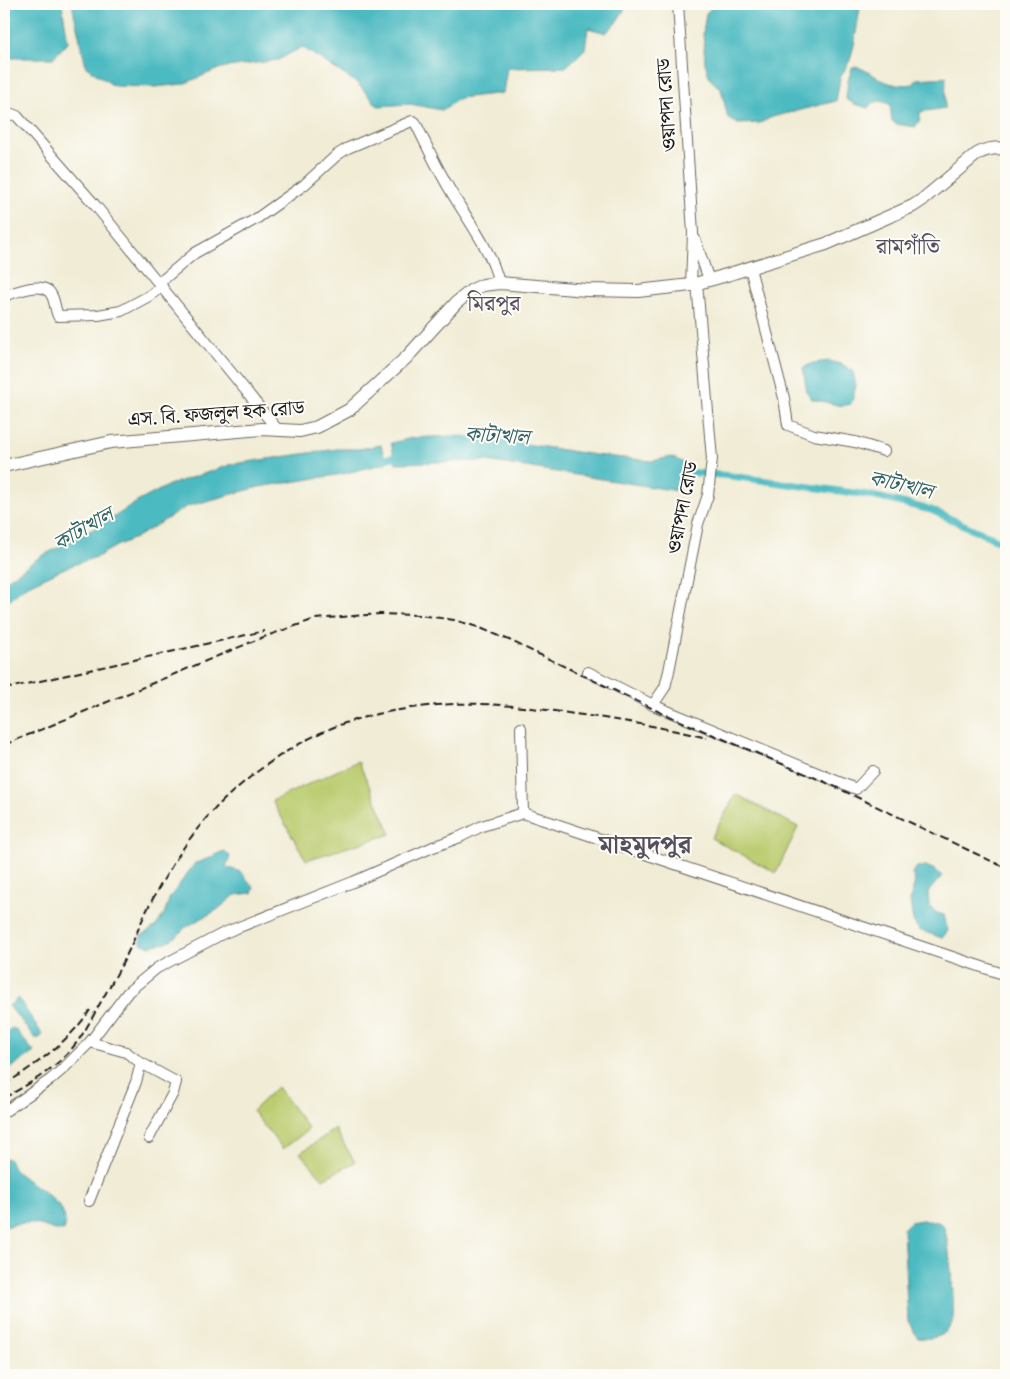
<svg xmlns="http://www.w3.org/2000/svg" width="1010" height="1379" viewBox="0 0 1010 1379" font-family="Vollkorn,'Noto Serif Bengali',serif">
  <style>
    .green { fill: #bbcc6f; stroke: #6c7446 }
    .water { fill: #4bbac1; stroke: #346b6e }
    .lines { fill: none; stroke-linecap: round; stroke-linejoin: round }
    .canal { stroke: #4bbac1; stroke-width: 7 }
    .minor-casing { stroke: #67655d; stroke-width: 12 }
    .major-casing { stroke: #67655d; stroke-width: 14 }
    .minor { stroke: #fff; stroke-width: 10 }
    .major { stroke: #fff; stroke-width: 12 }
    .rail { stroke: #1c1c1c; stroke-width: 2; stroke-dasharray: 8 4; stroke-linecap: butt }
    .labels { text-anchor: middle; dominant-baseline: central; stroke-width: 4; stroke-linejoin: round; paint-order: stroke }
    .street-label { font-size: 20px; fill: #1c1c1c; stroke: #fdfcf7 }
    .water-label { font-size: 21px; font-style: italic; fill: #316366; stroke: #fdfcf7 }
    .quarter-label { font-size: 22px; fill: #534f5e; stroke: #fdfcf7 }
    .district-label { font-size: 25px; font-weight: bold; fill: #534f5e; stroke: #fdfcf7 }
  </style>
  <rect width="100%" height="100%" fill="#fdfcf7"/>
  <filter id="ink" filterUnits="userSpaceOnUse"><feTurbulence type="fractalNoise" baseFrequency=".02" numOctaves="2"/><feDisplacementMap in="SourceGraphic" scale="10" xChannelSelector="R" yChannelSelector="G"/><feConvolveMatrix kernelMatrix="1 2 1 2 8 2 1 2 1" color-interpolation-filters="sRGB"/></filter>
  <filter id="wash" filterUnits="userSpaceOnUse"><feTurbulence type="fractalNoise" baseFrequency=".0096" numOctaves="4" result="noise"/><feDisplacementMap in="SourceGraphic" scale="20" xChannelSelector="R" yChannelSelector="G"/><feGaussianBlur stdDeviation="1.12" result="paint"/><feColorMatrix in="noise" values="0 0 0 0 0 0 0 0 0 0 0 0 0 0 0 0 0 1.4 0 .05"/><feComposite in="paint" operator="in"/></filter>
  <g filter="url(#wash)">
    <rect width="100%" height="100%" fill="#f1ecd5"/>
    <g class="green">
      <polygon points="358,761 391,834 306,860 272,801"/>
      <polygon points="736,794 798,827 776,873 711,838"/>
      <polygon points="277,1087 309,1129 283,1149 252,1111"/>
      <polygon points="335,1129 355,1162 323,1179 300,1153"/>
    </g>
    <g class="water">
      <polygon points="4,4 62,4 68,42 53,58 4,58"/>
      <polygon points="72,4 628,4 615,24 606,33 588,28 585,49 566,67 507,68 503,93 460,98 442,110 410,104 378,106 357,83 302,47 278,60 221,68 183,84 155,87 114,86 86,67"/>
      <polygon points="715,4 857,4 860,8 854,45 850,60 840,78 836,101 772,117 760,123 738,124 728,118 721,89 710,79 705,63 703,33 706,13"/>
      <path d="M858 67C882 77 884 88 914 84L917 79 946 77 945 108 920 112V120L915 127 896 124 892 121 890 104 880 101 872 103 868 108 854 104 846 99 848 81 852 68Z"/>
      <polygon points="830,361 843,365 853,371 856,386 851,404 842,406 812,399 807,392 803,368 813,363"/>
      <polygon points="450,436 482,437 595,455 652,461 671,457 685,463 684,482 678,491 487,461 396,463 391,443 412,438"/>
      <polygon points="381,445 386,463 343,474 259,487 188,506 135,538 116,546 99,556 67,567 26,586 4,604 4,582 40,557 105,523 137,502 169,485 233,464 337,449 359,449"/>
      <path d="M225 851 230 856 226 867 241 872 254 888 252 893 235 895 217 910 186 927 177 936 165 943 148 946 141 943V936L156 926 164 914 170 897 195 863C206 861 214 854 225 851Z"/>
      <polygon points="926,866 937,871 942,876 928,892 929,906 937,913 944,915 948,931 942,938 919,930 913,921 910,901 915,881 912,873 917,867"/>
      <polygon points="18,998 42,1034 40,1038 35,1038 9,1006"/>
      <polygon points="11,1028 15,1029 34,1052 4,1073 4,1035"/>
      <path d="M4 1158 9 1159C11 1163 12 1167 15 1170 30 1186 72 1201 64 1230 54 1232 49 1227 40 1225 29 1221 14 1223 4 1228Z"/>
      <path d="M922 1220C930 1220 938 1220 943 1226 949 1233 955 1305 953 1318 953 1321 951 1326 949 1328 943 1338 928 1339 918 1338L908 1321 903 1229 910 1222Z"/>
    </g>
    <g class="lines">
      <g class="canal">
        <polyline points="375,461 402,455"/>
        <polyline points="676,471 731,476 868,495 931,510 1006,544"/>
      </g>
    </g>
  </g>
  <g filter="url(#ink)">
    <g class="lines">
      <defs>
        <g id="minor">
          <polyline points="678,4 693,233 691,285"/>
          <polyline points="4,118 12,114 17,116 95,205 277,429"/>
          <polyline points="695,239 709,280"/>
          <polyline points="750,268 784,398 788,425 814,435 855,442 884,451"/>
          <path d="M159 283 195 253 256 219 304 185 337 155 348 148 412 121 415 122C425 142 434 162 445 181 463 215 490 245 499 283"/>
          <path d="M4 296C16 292 45 279 52 296 55 302 55 309 58 316L98 315 121 311 149 296 162 286"/>
          <polyline points="588,672 653,705 856,789 873,771"/>
          <polyline points="653,705 665,687 669,671 698,524 708,495 712,459 697,283"/>
          <path d="M521 728 523 813C684 867 845 921 1006 975"/>
          <polyline points="141,1063 176,1082 173,1093 149,1138"/>
          <polyline points="4,1112 50,1080 64,1068 90,1042 128,992 157,968 224,933 353,882 433,847 460,837 482,826 523,813"/>
          <polyline points="89,1201 136,1082 141,1063 126,1052 90,1042"/>
        </g>
        <path id="major" d="M4 466 111 442 262 429 300 431 317 427 349 410 407 357 456 303 472 290 483 285 499 283 587 290 638 291 691 285 720 277 826 244 913 206 922 200 977 154C986 149 995 147 1006 149"/>
      </defs>
      <use href="#minor" class="minor-casing"/>
      <use href="#major" class="major-casing"/>
      <use href="#minor" class="minor"/>
      <use href="#major" class="major"/>
      <g class="rail">
        <polyline points="4,689 264,631"/>
        <polyline points="4,745 261,638 315,619 380,614 420,615 454,620 478,627 509,640 664,714 825,782 1006,868"/>
        <path d="M4 1085C35 1065 69 1042 90 1010"/>
        <path d="M4 1098C24 1087 45 1075 63 1058 78 1044 88 1026 98 1007 108 989 119 971 128 952 136 936 142 919 150 904 164 878 180 851 198 828 231 786 294 740 345 723 371 714 401 709 428 706 477 700 527 707 575 714 619 720 663 727 707 738"/>
      </g>
    </g>
  </g>
  <g class="labels">
    <g class="street-label">
      <text transform="translate(668 105) rotate(-94)">ওয়াপদা রোড</text>
      <text transform="translate(216 415) rotate(-4)">এস. বি. ফজলুল হক রোড</text>
      <text transform="translate(684 508) rotate(-79)">ওয়াপদা রোড</text>
    </g>
    <g class="water-label">
      <text transform="translate(497 437) rotate(3)">কাটাখাল</text>
      <text transform="translate(901 486) rotate(13)">কাটাখাল</text>
      <text transform="translate(84 530) rotate(-30)">কাটাখাল</text>
    </g>
    <g class="quarter-label">
      <text x="908" y="248">রামগাঁতি</text>
      <text x="494" y="305">মিরপুর</text>
    </g>
    <g class="district-label">
      <text x="645" y="846">মাহমুদপুর</text>
    </g>
  </g>
  <rect width="1010" height="1379" fill="none" stroke="#fdfcf7" stroke-width="20"/>
</svg>
